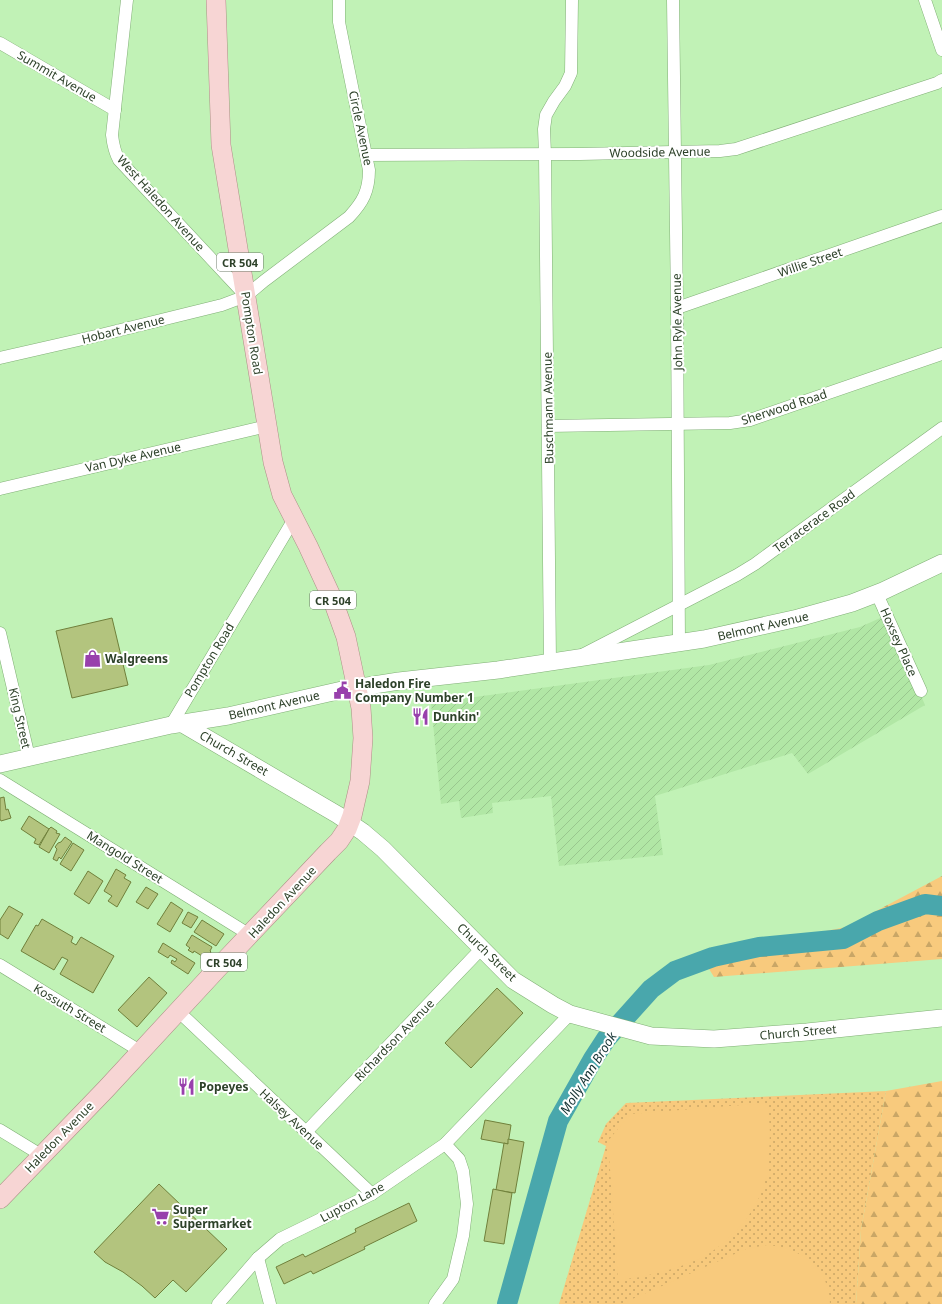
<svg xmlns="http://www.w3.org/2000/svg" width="942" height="1304" viewBox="0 0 942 1304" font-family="'Noto Sans',sans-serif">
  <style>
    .industrial { fill: url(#industrial-furrows) }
    .green { fill: url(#green-dots) }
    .forest { fill: url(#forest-firs) }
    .pitch { fill: #f8ca7d }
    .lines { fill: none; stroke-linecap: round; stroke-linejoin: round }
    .river { stroke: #49a7ac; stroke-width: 20 }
    .building { fill: #b3c47e; stroke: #70803b }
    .street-casing { stroke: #80af76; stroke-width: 13 }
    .secondary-casing { stroke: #80af76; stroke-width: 18 }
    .primary-casing { stroke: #ad8f86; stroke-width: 20 }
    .street { stroke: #fff; stroke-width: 12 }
    .secondary { stroke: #fff; stroke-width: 17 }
    .primary { stroke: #f7d5d4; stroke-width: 19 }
    .labels { text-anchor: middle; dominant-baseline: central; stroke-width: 4; stroke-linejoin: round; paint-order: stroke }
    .shield { fill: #fff; stroke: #6c7a69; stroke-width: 1 }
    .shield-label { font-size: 11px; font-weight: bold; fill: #2d4129 }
    .street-label { font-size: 12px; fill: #2d4129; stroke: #fff }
    .poi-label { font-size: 12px; font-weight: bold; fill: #2d4129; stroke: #fff; text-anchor: start }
    .water-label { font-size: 13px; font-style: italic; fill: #153334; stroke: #fff }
  </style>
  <defs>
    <pattern id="industrial-furrows" width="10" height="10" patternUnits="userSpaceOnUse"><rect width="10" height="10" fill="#b1e7a5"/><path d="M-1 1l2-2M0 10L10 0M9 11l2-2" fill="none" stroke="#99c78e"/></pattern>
    <pattern id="green-dots" width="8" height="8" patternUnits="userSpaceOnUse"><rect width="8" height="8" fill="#f8ca7d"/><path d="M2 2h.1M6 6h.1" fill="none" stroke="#c9a666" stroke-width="1.8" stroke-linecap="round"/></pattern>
    <pattern id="forest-firs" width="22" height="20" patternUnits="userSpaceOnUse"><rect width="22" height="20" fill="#f8ca7d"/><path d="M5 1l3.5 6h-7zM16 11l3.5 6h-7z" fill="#c9a666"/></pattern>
  </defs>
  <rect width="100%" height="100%" fill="#c1f2b6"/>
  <polygon class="industrial" points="887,615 925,705 808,774 792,753 655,796 663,855 559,866 551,796 492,803 493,813 461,818 459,801 441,804 431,703 709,665 860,627"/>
  <polygon class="green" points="886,1091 861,1230 856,1304 559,1304 606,1146 598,1142 606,1124 626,1103"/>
  <g class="forest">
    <polygon points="942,876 942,959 714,977 701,956 846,927"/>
    <polygon points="942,1081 942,1304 856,1304 861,1230 886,1091"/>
  </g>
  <g class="pitch">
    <polygon points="768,1103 770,1133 768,1172 760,1196 745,1222 721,1245 704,1257 676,1268 641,1277 618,1280 608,1141 630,1114"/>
    <path d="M767 1245C801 1248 829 1267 830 1304H621L746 1249Z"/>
  </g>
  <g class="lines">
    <polyline class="river" points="507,1304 558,1121 593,1059 606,1039 651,989 675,971 713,957 759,947 843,939 878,921 925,904 942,906"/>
  </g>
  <g class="building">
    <polygon points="112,618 128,685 72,698 56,631"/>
    <polygon points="4,797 6,810 8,809 11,818 1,821 0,819 0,798"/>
    <polygon points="29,816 49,829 39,845 34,843 36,839 21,829"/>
    <polygon points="51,827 57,831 56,833 60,834 49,853 39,847 49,829"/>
    <polygon points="65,837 72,842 61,859 59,857 57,861 53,859 57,849 55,847 58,843 61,842"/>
    <polygon points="73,843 84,850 71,871 60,864"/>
    <polygon points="116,869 126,875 124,878 131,882 117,907 108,901 112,896 104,891"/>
    <polygon points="88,871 103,881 89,904 74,894"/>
    <polygon points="146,887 158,894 148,909 136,902"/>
    <polygon points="171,902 183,910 170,932 157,924"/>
    <polygon points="9,906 23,914 8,939 0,934 0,920"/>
    <polygon points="188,912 198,917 191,928 182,923"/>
    <polygon points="42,919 73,937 71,942 76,945 81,937 114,956 93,993 60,974 68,960 62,957 54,970 21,951 36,925 38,926"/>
    <polygon points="202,920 224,934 216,946 194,932"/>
    <polygon points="192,935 212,947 210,951 211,952 207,959 194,951 193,953 188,950 190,948 186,945"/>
    <polygon points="163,943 195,963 188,974 171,963 172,960 175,962 177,959 170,955 168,958 158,952"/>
    <polygon points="149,977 167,993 137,1027 118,1010"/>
    <polygon points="497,988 523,1013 471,1068 445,1043"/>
    <polygon points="485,1120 511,1125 508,1144 481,1139"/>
    <polygon points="508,1139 524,1142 515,1193 496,1190 504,1143 508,1144"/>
    <polygon points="159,1184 227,1249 186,1292 173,1280 155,1298 142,1286 123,1272 105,1262 94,1252"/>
    <polygon points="493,1189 512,1193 504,1244 484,1241"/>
    <polygon points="409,1203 417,1221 364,1247 365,1249 313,1274 311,1271 284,1284 276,1267 303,1254 305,1257 356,1232 355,1229"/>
  </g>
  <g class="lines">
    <defs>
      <g id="street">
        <path d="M127 0 112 135C113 144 114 151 119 160L245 295"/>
        <polyline points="673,0 677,308 679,643"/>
        <polyline points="925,0 942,50"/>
        <polyline points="0,43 115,110"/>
        <polyline points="366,155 580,154 720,151 736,149 937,83 942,80"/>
        <polyline points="677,308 942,216"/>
        <path d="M0 358 96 336 222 305 246 296 264 281 349 217C363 202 369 191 369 170L344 47 339 22V0"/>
        <polyline points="548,426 730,423 750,420 942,354"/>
        <polyline points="0,489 267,426"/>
        <polyline points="877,594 921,691"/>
        <polyline points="0,633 29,757"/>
        <polyline points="584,654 737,575 755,564 942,428"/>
        <polyline points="550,662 545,154 544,129 546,115 554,101 565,86 571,73 572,0"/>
        <polyline points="171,725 294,519"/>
        <polyline points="0,780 250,935"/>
        <polyline points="0,965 140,1051"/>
        <polyline points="178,1011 372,1194"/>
        <polyline points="0,1130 41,1155"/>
        <polyline points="306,1132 482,948"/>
        <polyline points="258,1258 270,1304"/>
        <polyline points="218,1304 258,1258 280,1239 372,1194 445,1144 570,1014"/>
        <polyline points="435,1304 453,1279 463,1236 467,1204 463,1171 459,1159 445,1144"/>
      </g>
      <g id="secondary">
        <polyline points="181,723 338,815 363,832 383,849 513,980 553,1005 570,1014 651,1036 714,1039 807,1032 942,1018"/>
        <polyline points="0,764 171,725 228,716 342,690 399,681 498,670 704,639 798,618 852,603 883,591 942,563"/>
      </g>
      <polyline id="primary" points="0,1199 106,1089 217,969 328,852 339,841 347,829 352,816 360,781 363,738 361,708 346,637 332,598 308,546 282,495 273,462 221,145 216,0"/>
    </defs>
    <use href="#street" class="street-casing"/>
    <use href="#secondary" class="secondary-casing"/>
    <use href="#primary" class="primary-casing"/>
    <use href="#street" class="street"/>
    <use href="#secondary" class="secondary"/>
    <use href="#primary" class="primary"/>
  </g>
  <defs>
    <symbol id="shop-bare" viewBox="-9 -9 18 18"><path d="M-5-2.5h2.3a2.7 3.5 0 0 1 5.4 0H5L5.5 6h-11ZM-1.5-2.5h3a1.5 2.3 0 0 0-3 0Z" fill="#9840ac" stroke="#fff" stroke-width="2.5" paint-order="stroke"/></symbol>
    <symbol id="civic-bare" viewBox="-9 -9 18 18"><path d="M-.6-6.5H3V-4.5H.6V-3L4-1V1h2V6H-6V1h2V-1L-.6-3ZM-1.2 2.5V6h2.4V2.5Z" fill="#9840ac" stroke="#fff" stroke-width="2.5" paint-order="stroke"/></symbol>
    <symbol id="restaurant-bare" viewBox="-9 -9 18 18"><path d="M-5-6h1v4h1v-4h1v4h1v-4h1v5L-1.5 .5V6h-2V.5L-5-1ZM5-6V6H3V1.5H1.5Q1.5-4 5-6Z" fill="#9840ac" stroke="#fff" stroke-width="2.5" paint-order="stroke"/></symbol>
    <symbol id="supermarket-bare" viewBox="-9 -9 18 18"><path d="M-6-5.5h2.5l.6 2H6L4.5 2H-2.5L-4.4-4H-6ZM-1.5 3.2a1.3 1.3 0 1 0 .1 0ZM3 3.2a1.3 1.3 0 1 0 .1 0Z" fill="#9840ac" stroke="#fff" stroke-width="2.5" paint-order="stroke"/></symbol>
  </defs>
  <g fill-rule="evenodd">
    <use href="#shop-bare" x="80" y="646" width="25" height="25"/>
    <use href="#civic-bare" x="330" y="678" width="25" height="25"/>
    <use href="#restaurant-bare" x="408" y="704" width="25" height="25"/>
    <use href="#restaurant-bare" x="174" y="1074" width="25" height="25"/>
    <use href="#supermarket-bare" x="148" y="1204" width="25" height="25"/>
  </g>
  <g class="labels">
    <g class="shield">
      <rect x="217" y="253" width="46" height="18" rx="3"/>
      <rect x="310" y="591" width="46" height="18" rx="3"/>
      <rect x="201" y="953" width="46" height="18" rx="3"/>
    </g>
    <g class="shield-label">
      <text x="240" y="262">CR 504</text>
      <text x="333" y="600">CR 504</text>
      <text x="224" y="962">CR 504</text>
    </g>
    <g class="street-label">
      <text transform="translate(57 76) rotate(30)">Summit Avenue</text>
      <text transform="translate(361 128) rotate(78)">Circle Avenue</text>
      <text transform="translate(660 152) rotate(-1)">Woodside Avenue</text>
      <text transform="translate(161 203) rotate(48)">West Haledon Avenue</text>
      <text transform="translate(810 262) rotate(-19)">Willie Street</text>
      <text transform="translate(677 322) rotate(-91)">John Ryle Avenue</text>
      <text transform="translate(123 329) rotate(-14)">Hobart Avenue</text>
      <text transform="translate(252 333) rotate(81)">Pompton Road</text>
      <text transform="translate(784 407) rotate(-18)">Sherwood Road</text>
      <text transform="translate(548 408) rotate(-91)">Buschmann Avenue</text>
      <text transform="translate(133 457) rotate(-13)">Van Dyke Avenue</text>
      <text transform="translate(814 521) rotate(-36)">Terracerace Road</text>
      <text transform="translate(763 626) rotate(-13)">Belmont Avenue</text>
      <text transform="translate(899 642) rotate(66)">Hoxsey Place</text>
      <text transform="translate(209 660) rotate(-59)">Pompton Road</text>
      <text transform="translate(274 705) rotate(-13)">Belmont Avenue</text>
      <text transform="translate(20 718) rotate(77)">King Street</text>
      <text transform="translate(234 753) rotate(30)">Church Street</text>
      <text transform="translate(125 857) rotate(32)">Mangold Street</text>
      <text transform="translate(282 902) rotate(-47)">Haledon Avenue</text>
      <text transform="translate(487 952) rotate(44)">Church Street</text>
      <text transform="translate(70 1008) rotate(31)">Kossuth Street</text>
      <text transform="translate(798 1032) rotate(-5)">Church Street</text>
      <text transform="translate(394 1040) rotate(-46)">Richardson Avenue</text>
      <text transform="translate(292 1119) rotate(43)">Halsey Avenue</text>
      <text transform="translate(59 1137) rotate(-46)">Haledon Avenue</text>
      <text transform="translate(352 1202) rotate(-28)">Lupton Lane</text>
    </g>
    <g class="poi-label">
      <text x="105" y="658">Walgreens</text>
      <text x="355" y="683">Haledon Fire<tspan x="355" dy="14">Company Number 1</tspan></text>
      <text x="433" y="716">Dunkin'</text>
      <text x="199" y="1086">Popeyes</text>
      <text x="173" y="1209">Super<tspan x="173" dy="14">Supermarket</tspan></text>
    </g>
    <g class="water-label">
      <text transform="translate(588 1073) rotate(-58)">Molly Ann Brook</text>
    </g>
  </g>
</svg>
